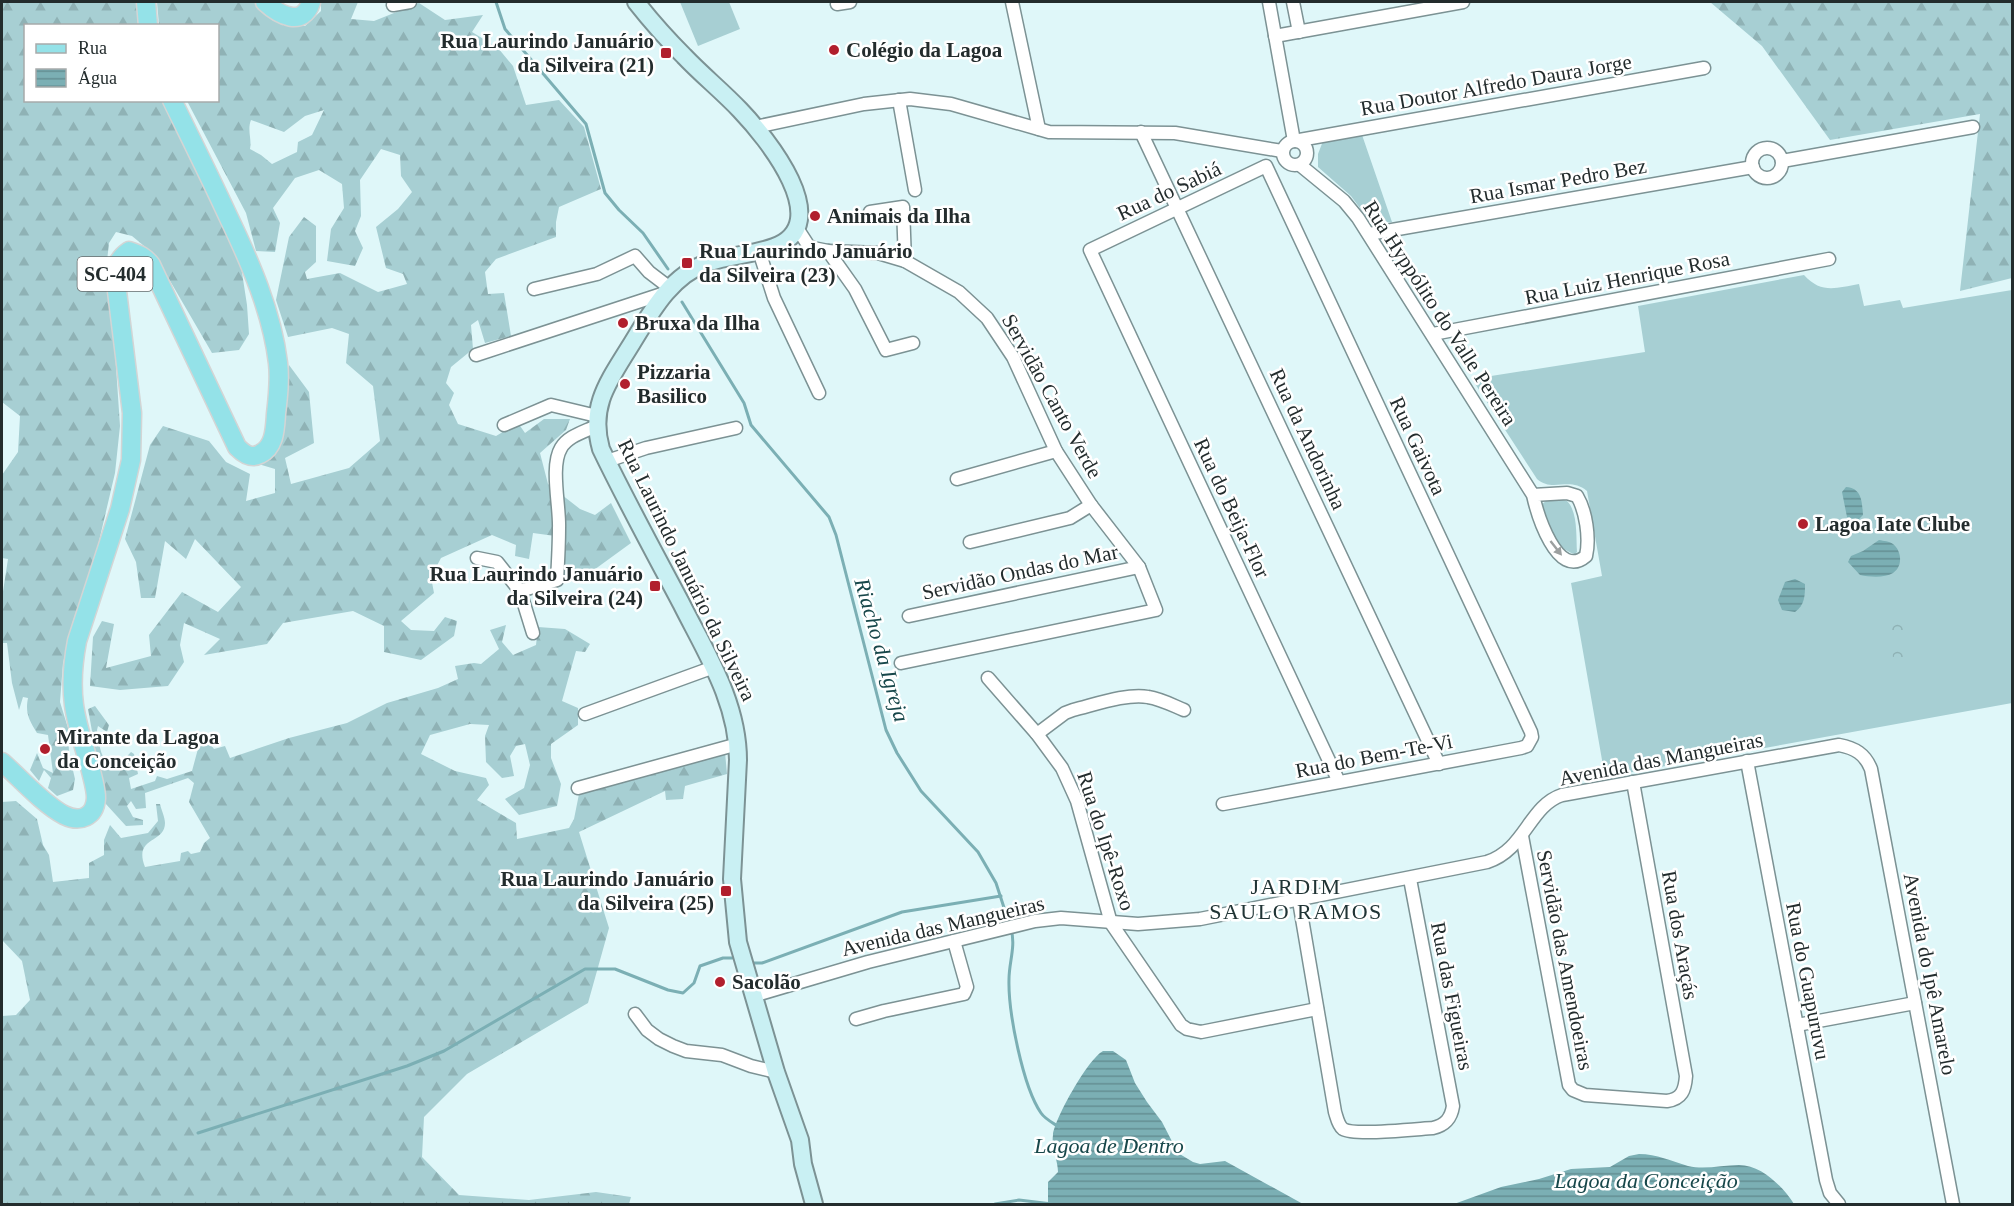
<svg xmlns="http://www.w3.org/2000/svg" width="2014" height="1206" viewBox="0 0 2014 1206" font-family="'Times New Roman',serif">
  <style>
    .grass { fill: #a7cfd3 }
    .forest { fill: url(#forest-firs); fill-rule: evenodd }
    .park { fill: url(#park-crowns) }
    .water { fill: url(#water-rules) }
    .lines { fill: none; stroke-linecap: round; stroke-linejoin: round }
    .stream { stroke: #7bafb4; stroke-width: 3 }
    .street-casing { stroke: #7c9294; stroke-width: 15 }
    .secondary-casing { stroke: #7c9294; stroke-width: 20 }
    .primary-casing { stroke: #d3d5d5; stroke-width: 21 }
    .street { stroke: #fff; stroke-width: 12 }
    .secondary { stroke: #c9f0f3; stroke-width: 16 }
    .primary { stroke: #94e2e8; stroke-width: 18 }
    .oneway { fill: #9ca0a0 }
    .poi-dot { fill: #b11f2d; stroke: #fff; stroke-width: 2 }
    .labels { text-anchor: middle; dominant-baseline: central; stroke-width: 5; stroke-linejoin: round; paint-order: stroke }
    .shield { fill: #fff; stroke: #656b6c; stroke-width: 1.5 }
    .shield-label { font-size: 20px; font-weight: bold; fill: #232c2d }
    .poi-label { font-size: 21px; font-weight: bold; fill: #232c2d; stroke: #fff; text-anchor: start }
    .street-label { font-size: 21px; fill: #232c2d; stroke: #fff }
    .water-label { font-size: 22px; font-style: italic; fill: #17474a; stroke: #fff }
    .neighbourhood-label { font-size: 22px; letter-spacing: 1.5px; fill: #203435; stroke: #fff }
  </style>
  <defs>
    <pattern id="forest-firs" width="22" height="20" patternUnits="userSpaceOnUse" patternTransform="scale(1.5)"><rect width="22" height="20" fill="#a7cfd3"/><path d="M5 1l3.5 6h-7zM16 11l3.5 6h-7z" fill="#8fb2b5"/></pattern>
    <pattern id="park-crowns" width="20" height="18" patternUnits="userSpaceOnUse" patternTransform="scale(1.5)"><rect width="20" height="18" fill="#a7cfd3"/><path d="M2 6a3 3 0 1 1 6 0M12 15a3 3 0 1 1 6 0" fill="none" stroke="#8fb2b5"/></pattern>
    <pattern id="water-rules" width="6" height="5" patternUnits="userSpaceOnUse" patternTransform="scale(1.5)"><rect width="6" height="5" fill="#7bafb4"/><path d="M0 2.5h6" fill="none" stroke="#648f93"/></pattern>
  </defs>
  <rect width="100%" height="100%" fill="#dff7f9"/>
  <g class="grass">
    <polygon points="680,2 729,2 740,29 698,46"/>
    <polygon points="1361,132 1392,222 1371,223 1351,196 1318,167 1318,154 1323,141"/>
    <path d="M1804 275C1821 294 1836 288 1859 284L1864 306 1900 300 1903 308 2012 290V703L1605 777 1571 583 1602 576 1587 491C1569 476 1553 493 1537 479L1472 379 1645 352 1638 306Z"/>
    <path d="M1557 498 1567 501C1578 512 1576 536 1577 552L1575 554C1554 549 1547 522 1541 505L1546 501Z"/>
  </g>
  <g class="forest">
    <path d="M2 2H141L144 25 26 26V100L167 101 228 225 241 266 247 305 249 334 239 350 212 353 155 255 132 236 116 232 109 243 106 270 113 322 120 426 115 473 96 554 73 621 63 663 60 702 68 728 69 753 75 779 73 790 57 796 48 788 51 778 44 770 39 781 30 770 37 753 43 768 53 773 48 735 37 733C29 720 25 713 28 698L23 697 19 710 12 683 7 643H2V598L8 559 2 558V475L18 452 20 416 2 402Z"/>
    <path d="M157 2H262L285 23 305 26 321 11V2H358L351 19 374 21 419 3 445 20 483 15 472 32 498 48 513 66 526 105 559 100 584 127 601 189 559 207 556 222V237L496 259 485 272 488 294 504 293 511 336 485 343 478 320 471 325 473 349 451 367 446 383 454 393 449 405 458 424 496 436 518 423 525 433 544 419H570L566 430 540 453 548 484 580 509 595 515 611 503 631 543 576 583 554 568 555 536 533 533 529 559 515 556 516 545 492 535 441 558 431 577 434 593 401 621 411 630 434 631 445 617 457 621 454 636 421 660 384 652V626L353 611 283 623 267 644 204 655 220 639 184 623 180 645 184 662 168 686 120 690 90 686 93 637 102 621 114 624 106 668 151 656 149 635 182 592 218 612 241 587 195 539 186 559 165 541 155 598H141L136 562 125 539 150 445 163 426 209 441 226 462 250 474 246 501 275 493V469L255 463 273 455 281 437 289 365 309 392 314 443 285 458 291 484 349 468 380 441 373 386 346 363 349 334 332 328 288 337 276 300 289 237 304 217 316 226V262L305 272 307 279 340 273 378 292 407 284 403 274 386 268 376 227 398 209 412 192 401 176 400 155 381 149 360 180 361 216 355 231 363 248 355 266 327 261 331 229 344 208 342 184 319 170 295 178 273 208 280 223 275 252 256 251 246 213 187 101 218 100V26L159 25ZM324 110 312 135 298 142 297 152 272 164 261 155 250 149C252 139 247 130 251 120L284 132 305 116Z"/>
    <polygon points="1710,2 2012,2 2012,278 1960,291 1980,114 1830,140 1762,46"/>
    <path d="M506 625 502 642 513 655 536 645 538 627 565 629 590 644 585 652 576 651 562 701 578 708V725L551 744V758L561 784 557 806 519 815 505 799 524 788 530 765 525 744 516 746 510 756 514 776 502 778 486 762 485 736 489 725 470 724 430 735 421 754 455 771 486 778 489 785 477 800 516 823 517 839 569 828 574 819 579 794 725 752 727 774 685 786 683 799 666 800 665 791 579 832 609 928 588 1003 467 1074 424 1117 422 1157 459 1195 529 1200 596 1192 631 1197 629 1204H2V1016L16 1015 30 1000 22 961 2 940V802L16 801 37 819 43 845 49 855 53 882 89 878V863L104 855V840L110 825 121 838 148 833 158 821 156 804H160C161 809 165 817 165 823 165 844 133 836 145 867L180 861 181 853 188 851 191 854 200 852 204 843 210 838 189 802 194 783 188 778 145 793 146 808 136 809 131 801 127 806 133 817 143 820V825L126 826 105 803 88 709 95 706 109 725 107 732 98 726 97 730C100 746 99 759 115 769L131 752 134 754 138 774 129 778 131 789 155 781 157 776 167 779 192 771 199 745H211L214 749 225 746 230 758 289 738 347 723 387 703 438 688 458 679 455 666 474 663 481 664 499 649 490 630Z"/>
  </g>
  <polygon class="park" points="1902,620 1908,666 1894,667 1889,622"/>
  <g class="water">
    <path d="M1846 487C1862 488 1862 502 1863 515L1858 520 1847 517 1842 492Z"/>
    <path d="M1879 540C1884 541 1889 541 1893 544 1901 550 1904 566 1893 573 1885 578 1870 577 1860 575L1848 562 1851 556 1863 551Z"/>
    <path d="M1795 579 1805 584C1805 595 1805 605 1795 612L1782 610 1778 600 1785 582Z"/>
    <path d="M1103 1051H1113L1126 1060 1135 1083 1147 1102 1162 1122 1178 1153 1193 1162 1200 1164 1225 1161 1303 1204H1048V1182L1058 1172C1058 1160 1051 1148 1053 1135 1055 1118 1088 1059 1103 1051Z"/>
    <path d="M1639 1154C1657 1154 1671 1161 1688 1166 1705 1170 1722 1165 1739 1165 1762 1165 1783 1187 1794 1204H1454L1501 1187 1539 1179 1571 1169 1610 1167 1629 1156Z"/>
  </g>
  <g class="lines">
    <g class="stream">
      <polyline points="496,2 505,29 586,124 605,193 619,210 643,233 668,269"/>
      <polyline points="682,302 744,403 751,425 829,517 836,535 886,730 897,753 921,791 978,852 996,883 1009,923"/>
      <path d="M1011 929C1016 946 1009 962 1009 979 1008 1012 1023 1087 1041 1113 1045 1119 1053 1123 1059 1127"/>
      <polyline points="752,963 762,963 902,912 1001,896"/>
      <polyline points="198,1133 407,1066 444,1051 585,969 615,969 668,990 683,993 694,983 700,966 723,958 732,958"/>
      <polyline points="995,1204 1019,1200 1052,1204"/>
    </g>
    <defs>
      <g id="street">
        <polyline points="1012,2 1039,129"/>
        <polyline points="1269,2 1294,141 1704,68"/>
        <polyline points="1293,2 1299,32"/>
        <polyline points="837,4 850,2"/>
        <polyline points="393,5 410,2"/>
        <polyline points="1275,36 1463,2"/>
        <polyline points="899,100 915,190"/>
        <polyline points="755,127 864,104 910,99 951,104 1049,132 1175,133 1282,151"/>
        <polyline points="1141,132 1439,764"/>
        <circle cx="1295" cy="153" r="12"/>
        <circle cx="1767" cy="163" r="15"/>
        <polyline points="1782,161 1973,127"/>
        <path d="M1300 165 1344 201 1358 218 1533 495C1537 513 1557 581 1586 556 1590 538 1586 511 1577 496L1567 493 1533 495"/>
        <polyline points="870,212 903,207 905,261"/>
        <polyline points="797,228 808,245 813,248 828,251 878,253 905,261 959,292 987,318 1013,357 1056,451 1091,505 1139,567 1156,610 901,663"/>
        <polyline points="1369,234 1753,167"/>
        <polyline points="759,251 774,298 819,393"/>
        <polyline points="828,251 855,289 886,350 913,343"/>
        <polyline points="534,289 597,274 635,256 649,272 670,288"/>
        <polyline points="1433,334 1829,259"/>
        <polyline points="476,355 665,293"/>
        <polyline points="504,425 551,405 597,416"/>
        <polyline points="607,461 646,448 736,428"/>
        <polyline points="957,479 1056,451"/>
        <polyline points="970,542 1070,518 1091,505"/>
        <path d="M477 558 497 562 520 591 557 580C558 563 559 545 559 528 560 507 550 466 561 448 568 436 584 432 596 426"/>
        <polyline points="520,591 533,633"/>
        <polyline points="909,616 1139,567"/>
        <polyline points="988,678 1037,734 1062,768 1077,801 1111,923 1181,1025 1187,1029 1201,1032 1317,1009"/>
        <polyline points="585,714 714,667"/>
        <path d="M1037 734 1065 713 1073 710C1094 705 1127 693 1148 697 1161 699 1172 705 1184 710"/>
        <polyline points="1747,761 1826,1180 1830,1193 1839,1204"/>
        <polyline points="578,788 738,744"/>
        <polyline points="1223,804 1521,748 1527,746 1532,737 1531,732 1266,166 1090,250 1339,782"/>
        <path d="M1522 836 1569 1085 1573 1090 1585 1095 1667 1101C1682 1099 1685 1090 1686 1076L1633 782"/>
        <path d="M1299 901 1335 1112C1337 1118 1338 1125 1343 1129 1354 1136 1417 1129 1433 1128 1445 1125 1451 1119 1453 1106L1410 879"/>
        <path d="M753 996 868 962 1035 921 1061 918 1138 924 1200 919 1487 862C1525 850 1529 806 1562 795L1839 745C1855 748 1865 754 1871 769L1953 1204"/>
        <polyline points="635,1014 647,1030 659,1039 673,1046 686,1051 722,1055 751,1066 776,1072"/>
        <polyline points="856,1019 884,1011 964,994 967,987 954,941"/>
        <polyline points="1797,1025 1915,1003"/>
      </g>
      <path id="secondary" d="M636 2C651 21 667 39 684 56 702 75 722 91 740 110 766 137 837 224 774 247 752 255 729 255 707 263 669 276 649 316 629 348 608 382 589 407 601 449 626 501 654 552 681 603 706 653 738 702 738 760L732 879 738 942 776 1072 800 1140 803 1164 814 1204"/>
      <g id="primary">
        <polyline points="146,2 148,26"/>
        <path d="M265 2C279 15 303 28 311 2"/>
        <path d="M2 762C19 777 44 805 64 815 80 823 95 817 96 798 96 789 93 780 91 771 85 749 77 727 74 705 71 683 73 662 77 641L120 509 131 460 132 413 115 275C117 264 119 258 129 251 139 254 145 257 151 265L237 447C244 454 251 459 260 454 275 447 275 428 276 414 278 397 280 380 278 363 272 312 250 262 228 216 210 177 191 139 172 100"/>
      </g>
    </defs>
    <use href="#street" class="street-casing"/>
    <use href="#secondary" class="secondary-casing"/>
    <use href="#primary" class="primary-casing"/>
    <use href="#street" class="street"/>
    <use href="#secondary" class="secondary"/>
    <use href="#primary" class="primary"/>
  </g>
  <defs><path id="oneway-solid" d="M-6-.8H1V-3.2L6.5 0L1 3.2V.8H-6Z" transform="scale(1.5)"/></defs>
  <use class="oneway" href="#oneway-solid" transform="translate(1556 548) rotate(52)"/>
  <g class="poi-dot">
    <circle cx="834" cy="50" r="6"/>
    <rect x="660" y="47" width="12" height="12" rx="3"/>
    <circle cx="815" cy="216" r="6"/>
    <rect x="681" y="257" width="12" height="12" rx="3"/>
    <circle cx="623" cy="323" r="6"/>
    <circle cx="625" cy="384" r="6"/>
    <circle cx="1803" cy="524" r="6"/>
    <rect x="649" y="580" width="12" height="12" rx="3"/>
    <circle cx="45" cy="749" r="6"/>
    <rect x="720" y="885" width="12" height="12" rx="3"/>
    <circle cx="720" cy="982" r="6"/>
  </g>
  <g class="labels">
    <rect class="shield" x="77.5" y="257" width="75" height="34" rx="4.5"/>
    <g class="shield-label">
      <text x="115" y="274">SC-404</text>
    </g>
    <g class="poi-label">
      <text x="654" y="41" text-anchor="end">Rua Laurindo Januário<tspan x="654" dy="24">da Silveira (21)</tspan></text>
      <text x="846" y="50">Colégio da Lagoa</text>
      <text x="827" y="216">Animais da Ilha</text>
      <text x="699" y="251">Rua Laurindo Januário<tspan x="699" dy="24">da Silveira (23)</tspan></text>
      <text x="635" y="323">Bruxa da Ilha</text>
      <text x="637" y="372">Pizzaria<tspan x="637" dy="24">Basilico</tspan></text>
      <text x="1815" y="524">Lagoa Iate Clube</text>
      <text x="643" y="574" text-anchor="end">Rua Laurindo Januário<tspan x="643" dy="24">da Silveira (24)</tspan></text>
      <text x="57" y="737">Mirante da Lagoa<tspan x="57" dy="24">da Conceição</tspan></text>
      <text x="714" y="879" text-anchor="end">Rua Laurindo Januário<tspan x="714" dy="24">da Silveira (25)</tspan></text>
      <text x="732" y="982">Sacolão</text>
    </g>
    <g class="street-label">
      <text transform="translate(1496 85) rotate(-10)">Rua Doutor Alfredo Daura Jorge</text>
      <text transform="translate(1558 181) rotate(-10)">Rua Ismar Pedro Bez</text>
      <text transform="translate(1169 191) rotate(-25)">Rua do Sabiá</text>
      <text transform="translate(1627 278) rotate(-11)">Rua Luiz Henrique Rosa</text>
      <text transform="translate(1440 313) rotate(57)">Rua Hyppólito do Valle Pereira</text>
      <text transform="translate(1052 396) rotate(61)">Servidão Canto Verde</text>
      <text transform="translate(1308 439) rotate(65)">Rua da Andorinha</text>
      <text transform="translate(1418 446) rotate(65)">Rua Gaivota</text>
      <text transform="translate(1232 508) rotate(65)">Rua do Beija-Flor</text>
      <text transform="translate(687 570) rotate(64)">Rua Laurindo Januário da Silveira</text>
      <text transform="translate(1020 572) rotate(-12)">Servidão Ondas do Mar</text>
      <text transform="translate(1374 756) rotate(-11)">Rua do Bem-Te-Vi</text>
      <text transform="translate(1661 759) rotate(-11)">Avenida das Mangueiras</text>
      <text transform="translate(1106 841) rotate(72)">Rua do Ipê-Roxo</text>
      <text transform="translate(943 926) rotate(-13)">Avenida das Mangueiras</text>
      <text transform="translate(1680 935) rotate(80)">Rua dos Araçás</text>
      <text transform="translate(1565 960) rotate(79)">Servidão das Amendoeiras</text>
      <text transform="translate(1930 974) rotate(79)">Avenida do Ipê Amarelo</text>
      <text transform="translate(1808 981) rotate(79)">Rua do Guapuruvu</text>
      <text transform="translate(1452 996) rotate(79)">Rua das Figueiras</text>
    </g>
    <g class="water-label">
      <text transform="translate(882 650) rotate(74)">Riacho da Igreja</text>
      <text x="1109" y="1145">Lagoa de Dentro</text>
      <text x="1646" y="1180">Lagoa da Conceição</text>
    </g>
    <g class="neighbourhood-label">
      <text x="1296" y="886">JARDIM<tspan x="1296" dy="25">SAULO RAMOS</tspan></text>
    </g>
  </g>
  <rect width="2014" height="1206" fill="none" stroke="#232c2d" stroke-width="6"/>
  <rect x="24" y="24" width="195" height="78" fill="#ffffff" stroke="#a7abab" stroke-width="1.5"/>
  <rect x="36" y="44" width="30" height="9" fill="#94e2e8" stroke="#a7abab" stroke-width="1.5"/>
  <text x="78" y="54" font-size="18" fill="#232c2d">Rua</text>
  <rect x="36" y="69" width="30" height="18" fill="url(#water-rules)" stroke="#a7abab" stroke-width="1.5"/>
  <text x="78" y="84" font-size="18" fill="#232c2d">Água</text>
</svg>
